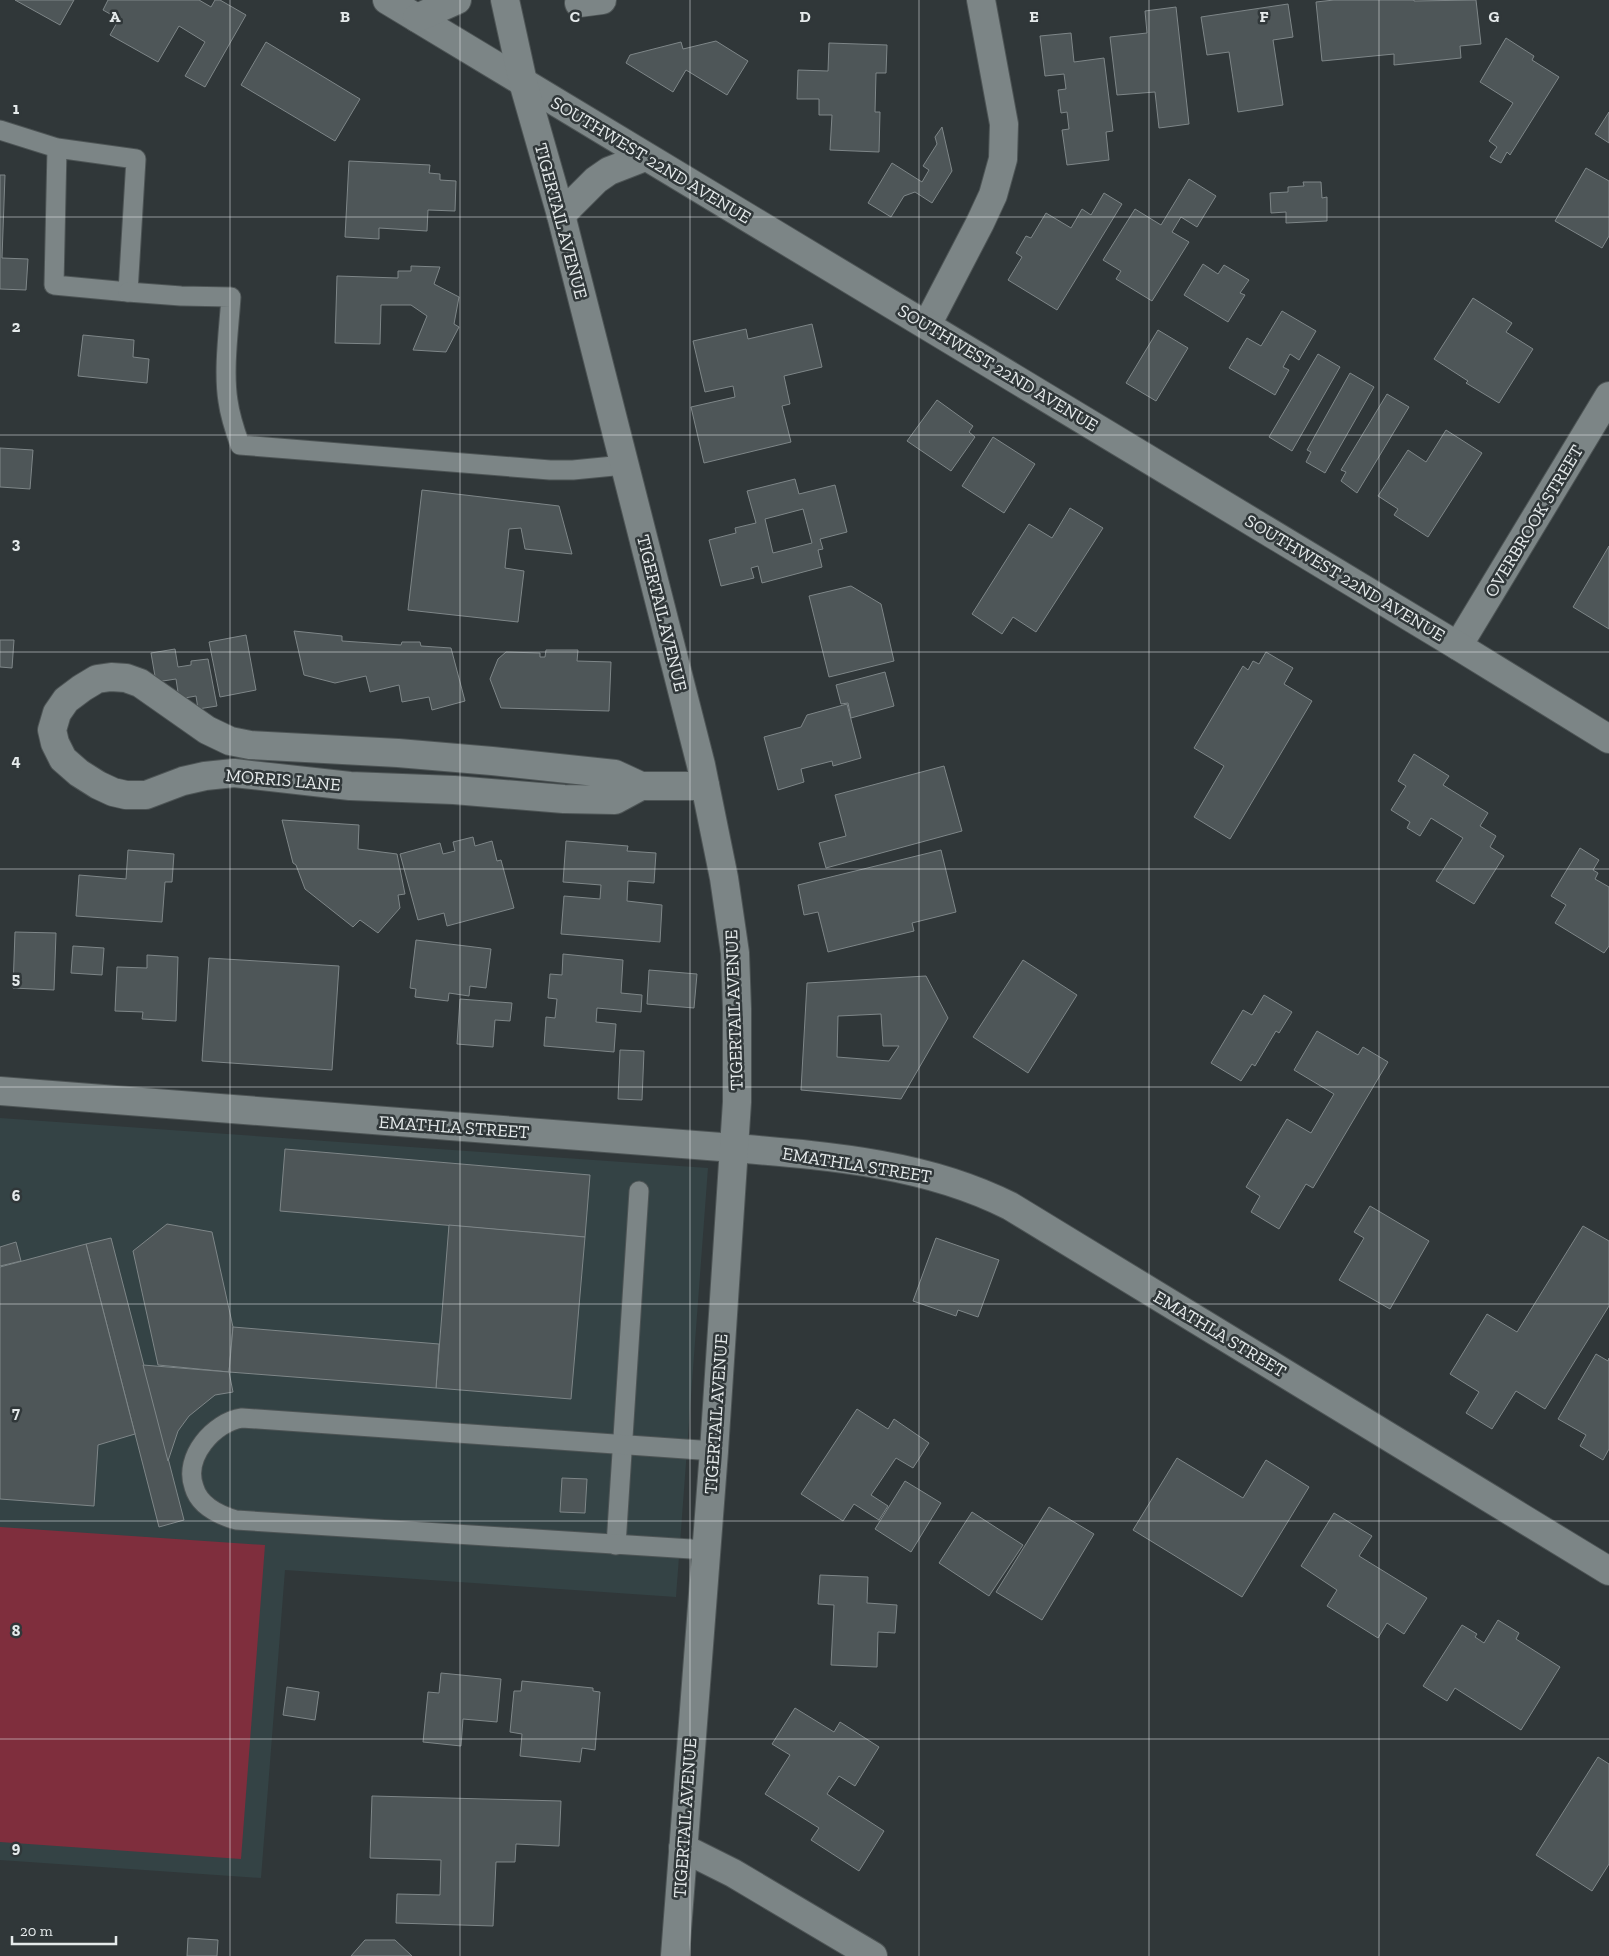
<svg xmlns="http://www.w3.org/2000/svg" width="1609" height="1956" viewBox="0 0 1609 1956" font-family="'Zilla Slab',serif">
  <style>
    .built { fill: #344345 }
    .green { fill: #7f2e3d }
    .building { fill: #4e5658; stroke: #7e8688; fill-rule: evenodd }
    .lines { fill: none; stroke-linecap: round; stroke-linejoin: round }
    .lane-casing { stroke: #4d5455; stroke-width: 21 }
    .street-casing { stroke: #4d5455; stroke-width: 30 }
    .secondary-casing { stroke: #4d5455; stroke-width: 30 }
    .lane { stroke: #7c8586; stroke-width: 19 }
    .street { stroke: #7c8586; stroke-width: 28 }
    .secondary { stroke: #7c8586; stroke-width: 28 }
    .grid { fill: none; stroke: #e5eaeb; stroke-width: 1; stroke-opacity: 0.55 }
    .labels { text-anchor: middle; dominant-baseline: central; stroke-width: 5; stroke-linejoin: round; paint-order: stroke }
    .street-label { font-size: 18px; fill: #e5eaeb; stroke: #303739 }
    .grid-label { font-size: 16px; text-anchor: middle; font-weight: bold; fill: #e5eaeb; stroke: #303739; stroke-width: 5; stroke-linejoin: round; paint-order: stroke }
  </style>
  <rect width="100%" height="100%" fill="#303739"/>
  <polygon class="built" points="0,1118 708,1168 676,1597 285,1570 261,1878 0,1860"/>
  <polygon class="green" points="0,1527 265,1545 241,1859 0,1842"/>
  <g class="building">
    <polygon points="15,0 74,0 60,25"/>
    <polygon points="108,0 199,0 211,7 215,0 220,0 246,15 205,87 185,76 205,42 179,26 158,62 110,35 119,19 103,10"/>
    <polygon points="1334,0 1414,0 1414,1 1476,0 1481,44 1460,46 1461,58 1394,65 1394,54 1322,61 1316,2"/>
    <polygon points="1288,4 1293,37 1273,40 1283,105 1238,112 1229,52 1207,55 1201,17"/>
    <polygon points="1176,7 1189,124 1159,128 1155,92 1117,95 1110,37 1147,33 1145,11"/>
    <polygon points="1071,33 1074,62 1104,58 1113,131 1106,132 1109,160 1067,165 1062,130 1069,129 1067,112 1061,113 1058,90 1066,89 1064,74 1045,76 1040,36"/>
    <polygon points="1506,38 1534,56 1532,60 1559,77 1510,155 1507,152 1501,163 1490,157 1497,147 1489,141 1513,103 1480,82"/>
    <polygon points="716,41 748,61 727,95 686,70 673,92 626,63 630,55 681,42 683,49"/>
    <polygon points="266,42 360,99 335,141 241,85"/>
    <polygon points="829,43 887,45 886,73 876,73 875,112 880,112 879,152 830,150 832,115 819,115 819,99 797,99 798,70 828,71"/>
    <polygon points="1609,112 1609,143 1595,134"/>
    <polygon points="942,127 952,171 932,203 915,192 904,196 891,217 868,203 892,163 922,182 929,170 923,166 937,144 935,137"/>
    <polygon points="349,161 430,165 429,173 440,174 440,180 456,181 455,211 428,210 427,231 379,228 379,239 345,237"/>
    <polygon points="1586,168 1609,181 1609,236 1602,248 1555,221"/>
    <polygon points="0,175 5,175 2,258 28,259 26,290 0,289"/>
    <polygon points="1189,179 1216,196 1197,227 1181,217 1172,232 1189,242 1152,301 1116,279 1121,271 1103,260 1135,209 1161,225"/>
    <polygon points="1303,182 1321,182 1322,198 1327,197 1327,221 1286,223 1286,212 1271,213 1270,193 1288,192 1288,187 1304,186"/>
    <polygon points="1104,193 1122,204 1057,310 1008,280 1022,257 1016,253 1026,236 1031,238 1046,213 1071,228 1082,209 1091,215"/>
    <polygon points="1203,264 1218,274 1224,265 1249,280 1240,293 1245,295 1228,322 1184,295"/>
    <polygon points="411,266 440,267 434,284 459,297 454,324 459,327 446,352 413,350 427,316 411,305 381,305 380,344 335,343 337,276 398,278 398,271 411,271"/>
    <polygon points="1473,298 1512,323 1506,332 1533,349 1499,403 1466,383 1468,381 1434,359"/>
    <polygon points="1282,311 1316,331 1299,360 1290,354 1283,367 1289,370 1275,395 1229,368 1247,338 1261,346"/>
    <polygon points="812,324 822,367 784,376 790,404 782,406 791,442 704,463 691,407 735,397 733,386 705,392 693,341 746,329 748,339"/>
    <polygon points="1158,330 1188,348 1156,401 1126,383"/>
    <polygon points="83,335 134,340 133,357 149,359 147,383 78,376"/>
    <polygon points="1318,354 1340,367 1292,451 1269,437"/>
    <polygon points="1350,373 1374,387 1325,473 1306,462 1311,452 1307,450"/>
    <polygon points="1387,394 1409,407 1357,493 1341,481 1346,472 1341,470"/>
    <polygon points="937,400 973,426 969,432 975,437 951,471 907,441"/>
    <polygon points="1446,430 1482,453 1428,537 1394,515 1398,509 1378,496 1408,450 1426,462"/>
    <polygon points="993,437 1035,464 1004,513 962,486"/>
    <polygon points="0,448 33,450 30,489 0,487"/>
    <path d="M795 479 799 494 835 485 847 532 820 539 823 549 818 550 822 567 762 583 758 566 751 568 754 578 721 586 709 540 736 533 735 528 756 523 747 491ZM803 509 812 543 773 553 765 519Z"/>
    <polygon points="422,490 559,506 572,554 525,549 521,528 509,529 505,568 524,571 518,622 408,610"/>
    <polygon points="1070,508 1103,528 1036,632 1013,617 1002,634 972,614 1029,524 1052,538"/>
    <polygon points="1609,546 1609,629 1573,607"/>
    <polygon points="851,586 881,604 894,661 829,677 809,596"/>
    <polygon points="294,631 342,636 342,641 401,645 402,642 420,642 421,646 451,648 465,701 432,710 429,697 402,702 399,685 370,692 366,676 335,683 304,675"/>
    <polygon points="246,635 256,690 220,697 209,642"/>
    <polygon points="0,640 14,640 12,668 0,667"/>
    <polygon points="175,649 178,667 191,665 191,661 208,659 217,706 198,709 196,696 179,699 176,679 156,682 151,653"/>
    <polygon points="546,650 578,650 577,661 611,662 609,711 501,708 490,679 498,659 506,652 540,653 540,657 545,657"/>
    <polygon points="1266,652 1293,668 1284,684 1312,701 1230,839 1194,817 1224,766 1194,748 1243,666 1248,670 1253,661 1259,664"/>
    <polygon points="885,672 894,706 851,718 848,703 841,704 836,685"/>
    <polygon points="847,704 861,758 833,766 832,761 801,769 804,782 778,790 764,737 801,727 807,715"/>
    <polygon points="1414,754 1449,776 1443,785 1488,813 1480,826 1496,836 1490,847 1504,856 1474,904 1436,881 1463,838 1431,818 1420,836 1407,828 1410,822 1391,810 1406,786 1398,781"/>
    <polygon points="944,766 962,831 826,868 819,843 846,836 835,795"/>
    <polygon points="282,820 359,825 358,849 397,854 405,894 398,895 400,908 378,933 360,920 353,927 305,889 296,865 293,863"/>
    <polygon points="473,837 475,846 492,841 497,861 501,860 514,908 447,926 444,913 418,920 400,854 440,843 443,854 455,851 453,842"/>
    <polygon points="566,841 628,846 627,851 656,853 654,883 628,881 627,901 662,905 660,942 561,934 564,896 600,899 601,885 563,882"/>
    <polygon points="1580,848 1599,860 1593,870 1598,873 1595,879 1609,887 1609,946 1604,953 1555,923 1566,905 1551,896"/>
    <polygon points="128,850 174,854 172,882 165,882 162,922 76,916 79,875 126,879"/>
    <polygon points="941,850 956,912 912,923 914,931 828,952 818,912 804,915 798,885"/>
    <polygon points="15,932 56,933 54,990 13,988"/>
    <polygon points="416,940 491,949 486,988 470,986 469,996 449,993 448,1001 415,997 416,989 410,988"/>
    <polygon points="73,946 104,948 102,975 71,973"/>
    <polygon points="563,954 623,960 621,993 642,995 641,1012 597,1008 596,1022 616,1024 614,1052 544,1046 546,1017 555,1018 557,999 548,998 550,974 562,975"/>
    <polygon points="147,955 178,957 176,1021 142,1019 143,1012 115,1011 117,967 147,968"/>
    <polygon points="209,958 339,966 332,1070 202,1061"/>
    <polygon points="1023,960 1077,995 1028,1073 973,1037"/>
    <polygon points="649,970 697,974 694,1008 647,1004"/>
    <path d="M926 976 948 1018 901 1099 801 1090 807 983ZM881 1014 883 1046H899L889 1061 837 1057 838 1016Z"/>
    <polygon points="1264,995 1292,1012 1279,1033 1276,1031 1255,1066 1252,1064 1241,1081 1211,1063 1243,1010 1252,1015"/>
    <polygon points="460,999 512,1003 510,1021 495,1020 493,1047 457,1044"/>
    <polygon points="1317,1031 1358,1055 1363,1047 1388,1062 1313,1188 1306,1184 1279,1229 1251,1212 1260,1196 1246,1187 1287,1119 1311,1133 1334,1094 1294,1070"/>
    <polygon points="620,1050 644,1051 642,1100 618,1099"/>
    <polygon points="285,1149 590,1175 585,1237 280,1211"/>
    <polygon points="1370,1206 1429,1241 1390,1309 1339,1280 1364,1238 1354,1232"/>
    <polygon points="167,1224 212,1232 233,1327 229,1372 158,1365 133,1251"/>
    <polygon points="449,1225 585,1237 571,1399 436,1388"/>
    <polygon points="1583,1226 1609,1241 1609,1306 1545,1409 1516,1391 1492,1429 1466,1413 1479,1392 1450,1374 1487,1314 1517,1332"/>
    <polygon points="111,1238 184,1520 159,1527 86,1244"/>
    <polygon points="936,1238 999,1260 978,1317 958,1310 956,1316 913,1301"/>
    <polygon points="16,1242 21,1261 0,1266 0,1247"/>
    <polygon points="86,1244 135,1434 98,1445 94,1506 0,1499 0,1267"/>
    <polygon points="233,1327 439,1344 436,1388 229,1372"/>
    <polygon points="1596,1354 1608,1361 1609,1358 1609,1449 1603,1460 1580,1446 1586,1435 1558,1419"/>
    <polygon points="143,1365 229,1372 233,1392 215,1395 189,1416 178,1431 168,1461"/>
    <polygon points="857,1409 888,1429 894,1419 929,1443 913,1468 896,1458 871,1495 888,1506 879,1520 854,1504 843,1521 801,1494"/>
    <polygon points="1177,1458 1243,1498 1266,1460 1309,1487 1242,1597 1133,1530"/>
    <polygon points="562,1478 587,1479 585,1513 560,1512"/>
    <polygon points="905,1481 941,1503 911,1552 875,1529"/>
    <polygon points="1049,1507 1094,1534 1042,1620 996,1592"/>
    <polygon points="972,1512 1023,1545 989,1596 939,1563"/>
    <polygon points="1334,1513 1372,1536 1359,1556 1427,1598 1404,1634 1387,1623 1378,1638 1327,1606 1337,1590 1301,1566"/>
    <polygon points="820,1575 868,1577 867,1603 897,1605 895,1633 878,1632 877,1667 831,1665 834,1605 818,1604"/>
    <polygon points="1498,1620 1519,1633 1516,1639 1560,1667 1521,1730 1455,1688 1447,1701 1423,1686 1462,1625 1477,1634 1475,1637 1484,1643"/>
    <polygon points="441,1673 501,1679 497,1722 463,1719 461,1746 423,1742 428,1692 439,1693"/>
    <polygon points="522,1681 593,1688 593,1691 600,1692 595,1750 582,1748 580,1762 520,1756 522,1734 510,1732 514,1691 521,1691"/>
    <polygon points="287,1687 319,1692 315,1720 283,1715"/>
    <polygon points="795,1708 834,1732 840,1722 879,1747 855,1786 839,1776 827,1794 884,1831 859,1871 811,1840 819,1828 765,1794 790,1755 772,1744"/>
    <polygon points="1598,1757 1609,1764 1609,1864 1592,1891 1536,1855"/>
    <polygon points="372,1796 561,1801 559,1846 516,1844 515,1862 496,1862 493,1926 396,1923 397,1894 440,1895 441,1860 370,1858"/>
    <polygon points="188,1938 218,1940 217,1956 187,1956"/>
    <polygon points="365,1940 395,1940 412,1956 351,1956"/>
  </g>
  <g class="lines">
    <defs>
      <g id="lane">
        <polyline points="0,130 57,148 136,159 128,292 54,285 57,148"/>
        <path d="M128 292 181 296 231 297C229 328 223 370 228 401 230 416 235 431 240 445L550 470H573L624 465"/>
        <polyline points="616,1545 639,1191"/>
        <path d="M707 1550 236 1520C219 1515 199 1505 194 1487 183 1457 214 1422 242 1418L714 1451"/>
      </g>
      <g id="street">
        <polyline points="579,3 602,0"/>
        <polyline points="927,325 980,223 993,195 1003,159 1004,124 981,0"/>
        <polyline points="1458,646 1609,396"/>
        <polyline points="641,786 615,800 564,799 454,790 350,786 234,773 205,776 183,781 146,795 126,795 113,792 98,785 79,773 63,759 55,743 52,730 57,713 66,700 82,688 97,679 111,677 126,678 140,683 207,730 230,741 250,745 398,753 492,761 615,774 641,786 705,786"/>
        <path d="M0 1091 734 1148C828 1156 925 1163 1010 1206L1609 1571"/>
        <polyline points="683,1848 733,1873 873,1956"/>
      </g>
      <g id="secondary">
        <polyline points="387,0 1458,646 1609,739"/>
        <polyline points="505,0 523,82 561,215 701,765 724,878 735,953 737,1009 737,1102 714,1451 675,1956"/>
        <polyline points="417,18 457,0"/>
        <polyline points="561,215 596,180 609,171 645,157"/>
      </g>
    </defs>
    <use href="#lane" class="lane-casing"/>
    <use href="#street" class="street-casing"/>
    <use href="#secondary" class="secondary-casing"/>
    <use href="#lane" class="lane"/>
    <use href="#street" class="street"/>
    <use href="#secondary" class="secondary"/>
  </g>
  <path class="grid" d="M230 0V1956M460 0V1956M690 0V1956M919 0V1956M1149 0V1956M1379 0V1956M0 217H1609M0 435H1609M0 652H1609M0 869H1609M0 1087H1609M0 1304H1609M0 1521H1609M0 1739H1609"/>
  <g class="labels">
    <g class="street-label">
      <text transform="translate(651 160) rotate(31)">SOUTHWEST 22ND AVENUE</text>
      <text transform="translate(561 221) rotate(75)">TIGERTAIL AVENUE</text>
      <text transform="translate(998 368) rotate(31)">SOUTHWEST 22ND AVENUE</text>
      <text transform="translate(1534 521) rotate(-59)">OVERBROOK STREET</text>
      <text transform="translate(1345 578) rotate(31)">SOUTHWEST 22ND AVENUE</text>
      <text transform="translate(662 613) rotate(76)">TIGERTAIL AVENUE</text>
      <text transform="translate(283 780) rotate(5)">MORRIS LANE</text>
      <text transform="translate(734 1010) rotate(-92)">TIGERTAIL AVENUE</text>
      <text transform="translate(454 1127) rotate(4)">EMATHLA STREET</text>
      <text transform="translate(857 1165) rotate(9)">EMATHLA STREET</text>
      <text transform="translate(1220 1334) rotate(31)">EMATHLA STREET</text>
      <text transform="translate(716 1414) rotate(-86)">TIGERTAIL AVENUE</text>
      <text transform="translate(685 1818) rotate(-86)">TIGERTAIL AVENUE</text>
    </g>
  </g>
  <g class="grid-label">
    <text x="115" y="22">A</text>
    <text x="345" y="22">B</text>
    <text x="575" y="22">C</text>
    <text x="805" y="22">D</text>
    <text x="1034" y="22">E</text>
    <text x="1264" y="22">F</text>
    <text x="1494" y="22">G</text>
    <text x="16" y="114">1</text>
    <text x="16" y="332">2</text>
    <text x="16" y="549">3</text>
    <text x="16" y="766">4</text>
    <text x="16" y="984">5</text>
    <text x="16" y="1201">6</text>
    <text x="16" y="1418">7</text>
    <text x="16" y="1636">8</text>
    <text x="16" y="1853">9</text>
  </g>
  <path d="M12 1936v8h104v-8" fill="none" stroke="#e5eaeb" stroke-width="2.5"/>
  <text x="20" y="1936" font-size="15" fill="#e5eaeb" stroke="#303739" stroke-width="4" paint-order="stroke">20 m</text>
</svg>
